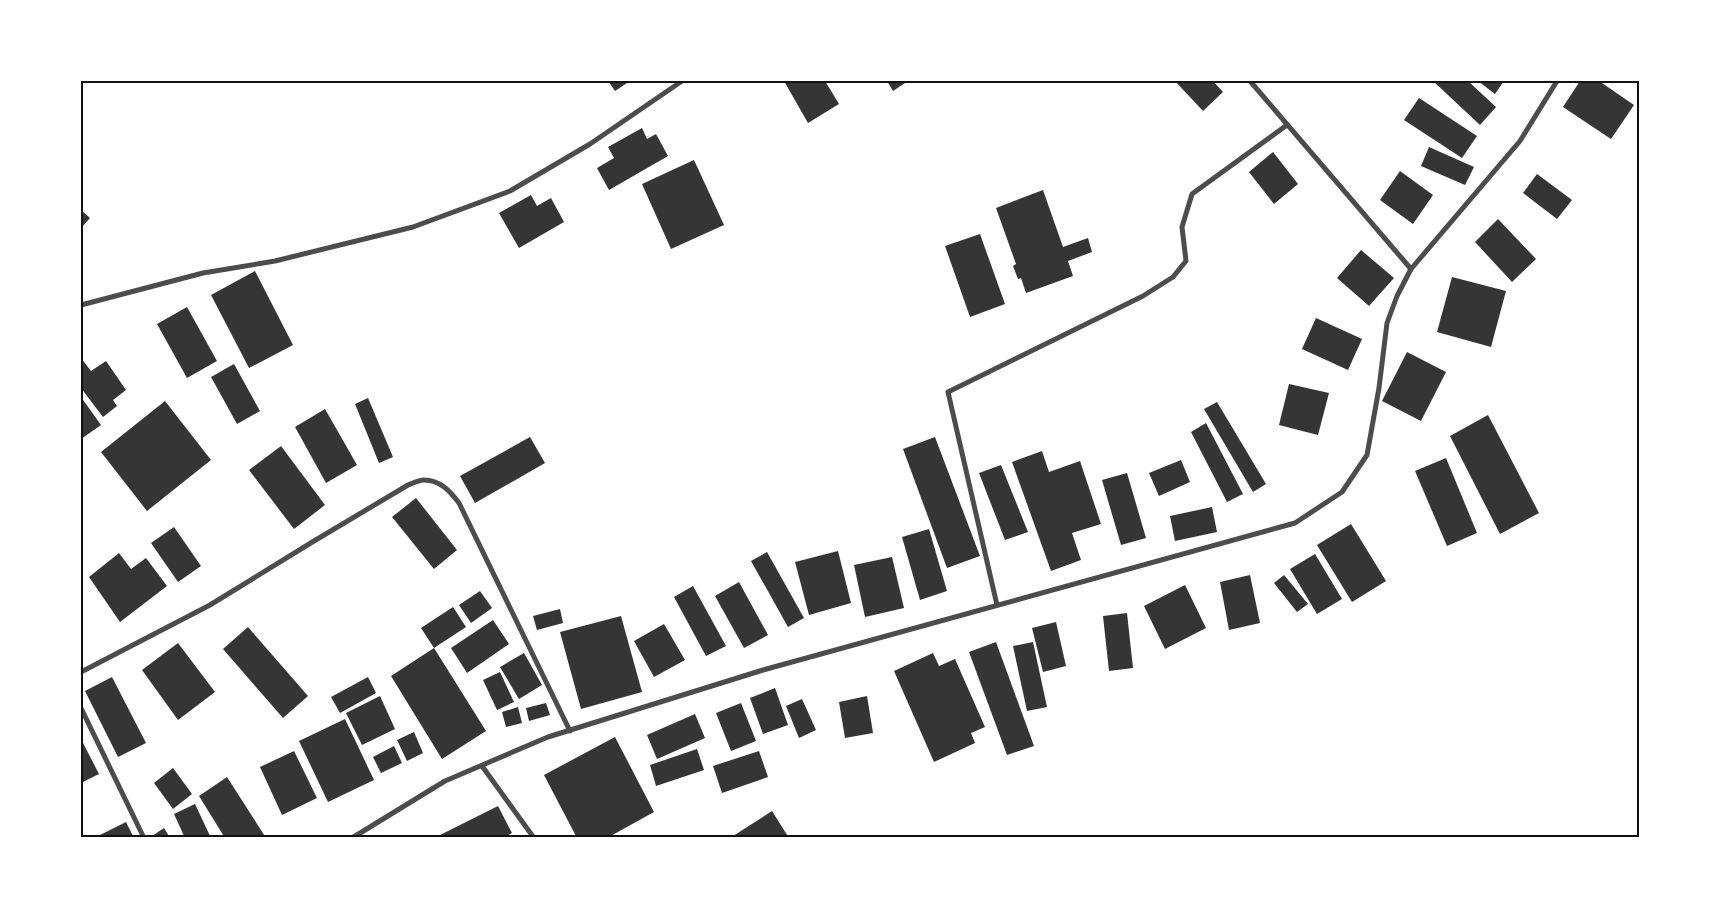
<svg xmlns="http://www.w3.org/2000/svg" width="1721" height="919" viewBox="0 0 1721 919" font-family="'DM Sans',sans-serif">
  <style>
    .building { fill: #353535 }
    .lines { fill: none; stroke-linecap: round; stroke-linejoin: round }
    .minor { stroke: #4c4c4c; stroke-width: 5 }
    .neatline { fill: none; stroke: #111; stroke-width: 2 }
  </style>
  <rect width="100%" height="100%" fill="#fff"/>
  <g class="building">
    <polygon points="608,81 630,81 615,91"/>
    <polygon points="784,81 825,81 839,104 808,123"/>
    <polygon points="887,81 908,81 893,91"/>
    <polygon points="1175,81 1213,81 1223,92 1203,111"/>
    <polygon points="1433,81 1468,81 1496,107 1480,125"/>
    <polygon points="1478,81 1504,81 1495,94"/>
    <polygon points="1580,81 1599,81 1634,105 1611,139 1563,107"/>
    <polygon points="1419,98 1477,136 1462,158 1404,120"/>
    <polygon points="642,128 647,139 656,134 668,156 609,190 597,168 614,158 608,147"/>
    <polygon points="1429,147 1474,167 1465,185 1421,166"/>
    <polygon points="1273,152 1298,184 1274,204 1249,172"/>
    <polygon points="694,160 724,225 671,249 642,184"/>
    <polygon points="1400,171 1433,195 1413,224 1380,200"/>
    <polygon points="1537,174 1572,200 1557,219 1523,193"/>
    <polygon points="1043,190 1063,247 1088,238 1092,252 1068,261 1073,276 1026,293 1021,278 1018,279 1013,266 1016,264 996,208"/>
    <polygon points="531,195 537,206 551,198 564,222 519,248 499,213"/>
    <polygon points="81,210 90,218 81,228"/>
    <polygon points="1498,219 1536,259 1512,282 1475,242"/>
    <polygon points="980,234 1005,304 970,317 945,246"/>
    <polygon points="1361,250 1394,278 1369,306 1337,278"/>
    <polygon points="255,271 293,345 249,368 211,295"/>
    <polygon points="1452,277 1506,291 1491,347 1437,332"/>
    <polygon points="187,307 217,361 187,378 157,324"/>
    <polygon points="1316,318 1362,339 1348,370 1302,349"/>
    <polygon points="1407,352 1446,372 1421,421 1382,401"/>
    <polygon points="81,358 91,371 106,361 126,390 113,400 117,406 103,417 81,388"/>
    <polygon points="234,364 260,411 237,424 211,377"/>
    <polygon points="1289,384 1329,393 1318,435 1279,425"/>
    <polygon points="81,397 101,425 81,439"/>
    <polygon points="368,398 393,457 379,463 355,404"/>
    <polygon points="165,401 211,460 147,511 101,452"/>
    <polygon points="1217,402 1266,484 1253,492 1204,409"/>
    <polygon points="325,409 357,465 326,483 295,427"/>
    <polygon points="1488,415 1539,513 1500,534 1450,436"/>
    <polygon points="1206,423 1243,494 1227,502 1191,432"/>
    <polygon points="530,437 545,463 475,503 460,476"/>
    <polygon points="935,437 980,556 947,568 903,449"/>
    <polygon points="281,446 325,505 294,529 249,470"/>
    <polygon points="1042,451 1049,472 1080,461 1101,524 1072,533 1081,560 1051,571 1012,462"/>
    <polygon points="1446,458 1477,533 1447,546 1415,471"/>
    <polygon points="1181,460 1190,482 1159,496 1149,473"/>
    <polygon points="1001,465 1028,532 1005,540 979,473"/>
    <polygon points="1127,473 1146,538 1121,545 1102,480"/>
    <polygon points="416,498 457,550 434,569 392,517"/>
    <polygon points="1212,507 1217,532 1175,541 1170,516"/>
    <polygon points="1351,524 1386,581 1352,602 1317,545"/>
    <polygon points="174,527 201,566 178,582 151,543"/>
    <polygon points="929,529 947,591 920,600 902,537"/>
    <polygon points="838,551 851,603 809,615 795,562"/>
    <polygon points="767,552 804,618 788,627 751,561"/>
    <polygon points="119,553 131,569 146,558 167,586 120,622 89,577"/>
    <polygon points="1315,554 1342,599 1317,614 1290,569"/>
    <polygon points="892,557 904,608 865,617 854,565"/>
    <polygon points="1250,575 1260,623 1229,630 1220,582"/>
    <polygon points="1284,575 1308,604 1297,612 1274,583"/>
    <polygon points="739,582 768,635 744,648 715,596"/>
    <polygon points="1185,585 1206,628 1165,649 1144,606"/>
    <polygon points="693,586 726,646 706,656 674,597"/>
    <polygon points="480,591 492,608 471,623 459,605"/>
    <polygon points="453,607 466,627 434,648 421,628"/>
    <polygon points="560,609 563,623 537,630 533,616"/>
    <polygon points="1127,613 1133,668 1109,671 1103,616"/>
    <polygon points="621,616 642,692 581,709 560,632"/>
    <polygon points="493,620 509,644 467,673 451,648"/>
    <polygon points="1056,622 1066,666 1043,672 1032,628"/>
    <polygon points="664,624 685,660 654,677 634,641"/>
    <polygon points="248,627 308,696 283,718 223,649"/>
    <polygon points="996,642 1034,746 1007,755 969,652"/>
    <polygon points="1033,642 1047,707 1027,711 1013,646"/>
    <polygon points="178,643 215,692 178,720 142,670"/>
    <polygon points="434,648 486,731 442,759 391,676"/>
    <polygon points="524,653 542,685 519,699 500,667"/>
    <polygon points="933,653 939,666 955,659 985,727 971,733 975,743 934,762 894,671"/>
    <polygon points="500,672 514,702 497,710 483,680"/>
    <polygon points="112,677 146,743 118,757 85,691"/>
    <polygon points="368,677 376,693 340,713 331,697"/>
    <polygon points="775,688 788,725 763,734 750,698"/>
    <polygon points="380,696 395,729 362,745 346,713"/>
    <polygon points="867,696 873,733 845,738 839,702"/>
    <polygon points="802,699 816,730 799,738 786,706"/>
    <polygon points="546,703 550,715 529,721 526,708"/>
    <polygon points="741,703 756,741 731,751 716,713"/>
    <polygon points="518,707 522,723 506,727 502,712"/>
    <polygon points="695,714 705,738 657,759 647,735"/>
    <polygon points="345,719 374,780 328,802 299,741"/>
    <polygon points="414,732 423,753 407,761 397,740"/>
    <polygon points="615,737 654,812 607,838 577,838 544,775"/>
    <polygon points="81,739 99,774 81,783"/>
    <polygon points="394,746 402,763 381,773 373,757"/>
    <polygon points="697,749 704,770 656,786 650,765"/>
    <polygon points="294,751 317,798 282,815 260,767"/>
    <polygon points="759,751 768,777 722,793 713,766"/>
    <polygon points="173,768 192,794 173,809 154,783"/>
    <polygon points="227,777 266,838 225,838 199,796"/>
    <polygon points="195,804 211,838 185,838 174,814"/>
    <polygon points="498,806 512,833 503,838 434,838"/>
    <polygon points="772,811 789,838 730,838"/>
    <polygon points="126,822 134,838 94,838"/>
    <polygon points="164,828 170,838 149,838"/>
  </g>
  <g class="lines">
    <g class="minor">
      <polyline points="1250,81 1411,269"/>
      <polyline points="81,305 203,273 275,261 413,227 510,191 590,144 682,81"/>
      <polyline points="997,605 948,392 1143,296 1173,277 1186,261 1182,227 1192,194 1287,125"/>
      <path d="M81 672 210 605 314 541 408 485C413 483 419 480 424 480 440 480 450 491 459 503L570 731"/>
      <polyline points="81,708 144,838"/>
      <polyline points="482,766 534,838"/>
      <polyline points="352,838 445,781 548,737 763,670 1295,523 1342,492 1367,455 1379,388 1387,323 1397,296 1411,269 1520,141 1557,81"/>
    </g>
  </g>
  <rect width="1721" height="919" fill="none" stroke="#ffffff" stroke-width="165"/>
  <rect x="82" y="82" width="1556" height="754" class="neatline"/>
</svg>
